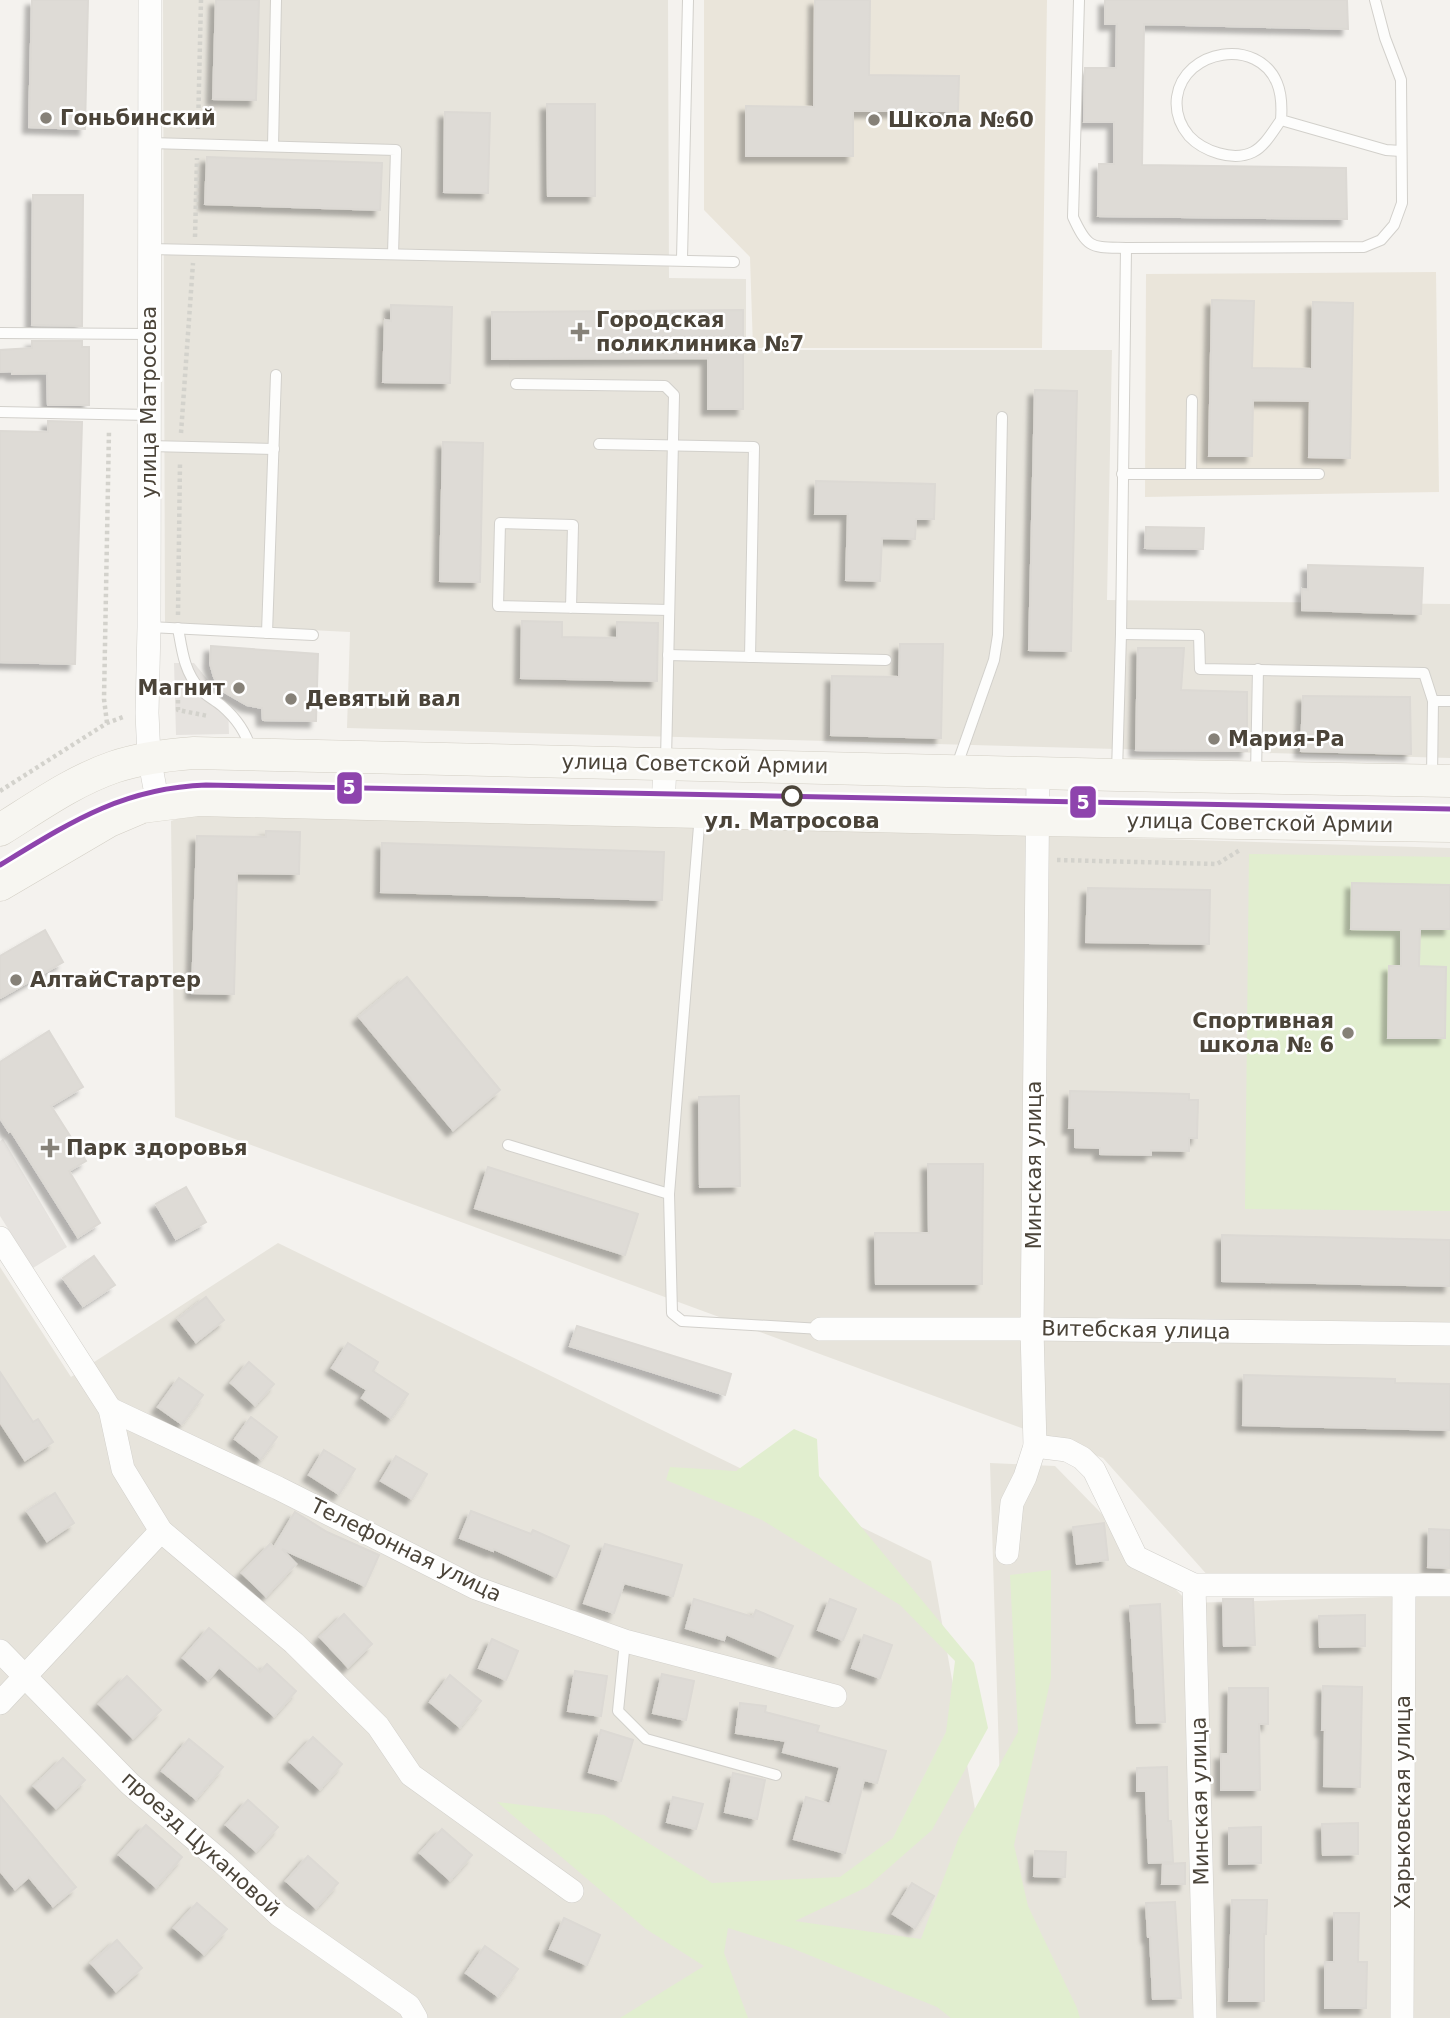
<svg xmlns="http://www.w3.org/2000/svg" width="1450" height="2018" viewBox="0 0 1450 2018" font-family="'DejaVu Sans',sans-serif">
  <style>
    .residential { fill: #e7e4dc }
    .education { fill: #eae5da }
    .green { fill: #e1eecf }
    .parking { fill: #e6e3df }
    .building { fill: #dedbd6; stroke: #dcd9d4; stroke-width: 2; filter: url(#shadow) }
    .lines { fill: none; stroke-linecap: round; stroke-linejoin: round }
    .service-casing { stroke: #d2d0cb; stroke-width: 12 }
    .minor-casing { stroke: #d2d0cb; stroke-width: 24 }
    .secondary-casing { stroke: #d3cfc5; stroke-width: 33 }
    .path { stroke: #d3d2cc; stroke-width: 4.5; stroke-dasharray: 3.5 3.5; stroke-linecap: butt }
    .service { stroke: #fdfdfc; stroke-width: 10 }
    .minor { stroke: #fdfdfc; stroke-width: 23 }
    .secondary { stroke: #f7f6f1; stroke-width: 32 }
    .tram-1-casing { stroke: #fff; stroke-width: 10 }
    .tram-1 { stroke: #8e44ad; stroke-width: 5 }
    .poi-dot { fill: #868178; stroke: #fff; stroke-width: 2.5 }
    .stop-dot { fill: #fff; stroke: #4b4439; stroke-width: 3.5 }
    .labels { text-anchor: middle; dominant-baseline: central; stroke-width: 5; stroke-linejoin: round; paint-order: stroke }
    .poi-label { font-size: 21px; font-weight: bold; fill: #4b4439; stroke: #fff; text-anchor: start }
    .street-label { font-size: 21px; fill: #4b4439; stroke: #fff }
    .stop-label { font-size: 21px; font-weight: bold; fill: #4b4439; stroke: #fff }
    .line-badge { stroke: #fff; stroke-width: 2.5 }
    .badge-label { font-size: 19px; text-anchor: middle; font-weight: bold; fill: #fff }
  </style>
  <defs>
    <filter id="shadow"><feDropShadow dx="-6" dy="6" stdDeviation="2" flood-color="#0004"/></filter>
  </defs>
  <rect width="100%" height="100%" fill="#f4f2ee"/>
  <g class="residential">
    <polygon points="163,0 668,0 669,278 746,279 746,350 1112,350 1107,600 1450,604 1450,758 347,728 350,632 165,623"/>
    <polygon points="197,812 714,825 1450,848 1450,1574 1210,1578 1103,1458 175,1117 171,821"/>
    <polygon points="278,1243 931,1561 1012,2018 0,2018 0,1267 71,1377"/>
    <polygon points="990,1463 1055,1466 1189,1603 1450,1595 1450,2018 1065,2018 1002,1853"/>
  </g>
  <g class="education">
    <polygon points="704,0 1047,0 1042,348 753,348 750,257 704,210"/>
    <polygon points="1436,272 1439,492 1145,497 1146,274"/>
  </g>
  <g class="green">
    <polygon points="1249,854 1450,857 1450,1211 1245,1209"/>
    <polygon points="794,1429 817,1439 819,1476 974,1663 988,1728 932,1830 867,1887 795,1921 921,1939 959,1837 1018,1732 1010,1575 1051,1570 1051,1678 1014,1845 1028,1906 1077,2008 1080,2018 951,2018 937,2007 789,1947 728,1928 724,1953 748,2018 620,2018 704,1966 646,1929 497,1802 604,1815 712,1883 840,1877 893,1838 946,1732 955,1661 900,1605 762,1520 666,1480 670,1467 736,1471"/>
  </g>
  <g class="parking">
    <polygon points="174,663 194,663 228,705 229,734 176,735"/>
    <polygon points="3,1139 67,1247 33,1268 0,1216 0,1141"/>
  </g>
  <g class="building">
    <polygon points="32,0 88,0 85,129 29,127"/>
    <polygon points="216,0 259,0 256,100 213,99"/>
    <polygon points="815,0 870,0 869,75 959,76 958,111 853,111 853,156 746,156 746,106 814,107"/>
    <polygon points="1105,0 1347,0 1348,29 1144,24 1142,165 1346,168 1347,219 1098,216 1099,164 1114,164 1114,122 1084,122 1085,68 1116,68 1117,24 1105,24"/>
    <polygon points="547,104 595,104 595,196 548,196"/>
    <polygon points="445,112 490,113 488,193 444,192"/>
    <polygon points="207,157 382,163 380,210 205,204"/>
    <polygon points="33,195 83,195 82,326 32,325"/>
    <polygon points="1212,300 1254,301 1252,368 1312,369 1313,302 1353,303 1350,458 1309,457 1310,401 1253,400 1252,456 1209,456"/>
    <polygon points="391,305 452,307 450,383 383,382 385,320 391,321"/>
    <polygon points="743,310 743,409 708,409 708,358 492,359 492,312"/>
    <polygon points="32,341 82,341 82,347 89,347 89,405 48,405 47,373 12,374 12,371 0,372 0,350 32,348"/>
    <polygon points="1035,390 1077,391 1071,651 1029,650"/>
    <polygon points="48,421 82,422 75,664 0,662 0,431 48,432"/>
    <polygon points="443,442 483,443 480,582 440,581"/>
    <polygon points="816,481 935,484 934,519 916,519 915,539 882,538 880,581 846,580 848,514 815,514"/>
    <polygon points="1146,527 1204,528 1203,549 1145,548"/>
    <polygon points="1308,565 1423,568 1421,614 1302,610 1302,589 1308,590"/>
    <polygon points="522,621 562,622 562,637 617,638 617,622 658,623 657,681 521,678"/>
    <polygon points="900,644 943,644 941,738 831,735 832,676 899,677"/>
    <polygon points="211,646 318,654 316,721 263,720 262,708 247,705 221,690 214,677 210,663"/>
    <polygon points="1138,648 1184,648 1181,690 1247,692 1247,751 1136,750"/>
    <polygon points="1303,696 1410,697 1411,754 1301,751"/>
    <polygon points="266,831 300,832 299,874 237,873 234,994 192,993 197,836 266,837"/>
    <polygon points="382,843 664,852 662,900 381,892"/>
    <polygon points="1352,883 1450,885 1450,929 1420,929 1419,966 1446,967 1445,1038 1388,1038 1389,966 1401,966 1401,930 1351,929"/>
    <polygon points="1088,888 1210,890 1209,944 1086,942"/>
    <polygon points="45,930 63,962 0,998 0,956"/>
    <polygon points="407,977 500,1090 453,1130 359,1017"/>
    <polygon points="49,1031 83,1087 51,1106 86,1161 69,1171 100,1223 78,1237 11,1131 9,1132 0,1118 0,1062"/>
    <polygon points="1070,1091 1189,1094 1189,1100 1198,1100 1197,1138 1189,1138 1189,1151 1151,1150 1151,1155 1100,1154 1100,1148 1075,1147 1075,1128 1069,1128"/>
    <polygon points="739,1096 740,1186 700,1187 699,1097"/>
    <polygon points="928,1164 983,1164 982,1284 876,1284 875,1233 929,1233"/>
    <polygon points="488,1167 638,1214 625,1255 475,1208"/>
    <polygon points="186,1187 206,1222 176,1239 156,1204"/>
    <polygon points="1222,1235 1450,1240 1450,1286 1222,1281"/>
    <polygon points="94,1256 115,1285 83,1306 63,1278"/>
    <polygon points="206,1297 224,1320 196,1342 178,1319"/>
    <polygon points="577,1326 731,1374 725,1395 570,1346"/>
    <polygon points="348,1343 378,1362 373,1371 408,1394 391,1418 362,1398 367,1390 332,1368"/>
    <polygon points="249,1362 274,1384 255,1405 231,1383"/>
    <polygon points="0,1372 33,1422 38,1419 53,1442 25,1460 0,1422"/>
    <polygon points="1244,1375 1395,1379 1395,1383 1450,1384 1450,1430 1243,1425"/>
    <polygon points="179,1378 203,1395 182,1424 158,1407"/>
    <polygon points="251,1417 277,1437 261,1459 235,1439"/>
    <polygon points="324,1450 355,1469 339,1494 309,1475"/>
    <polygon points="396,1456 427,1474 412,1499 381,1481"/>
    <polygon points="55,1493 74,1523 47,1541 27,1511"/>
    <polygon points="471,1511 531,1534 533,1530 569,1546 556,1577 494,1549 493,1551 460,1538"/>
    <polygon points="295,1512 327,1532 379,1555 365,1586 282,1549 296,1564 266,1596 242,1573 270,1544 274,1547"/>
    <polygon points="1104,1523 1108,1560 1077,1564 1073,1527"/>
    <polygon points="1429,1529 1450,1530 1450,1568 1428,1567"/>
    <polygon points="605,1544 682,1565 673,1596 624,1583 614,1613 584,1603"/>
    <polygon points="694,1599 753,1617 756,1610 793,1626 779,1657 726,1634 724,1640 686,1628"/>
    <polygon points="830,1599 856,1609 843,1640 818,1630"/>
    <polygon points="1223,1599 1253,1599 1255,1645 1224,1646"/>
    <polygon points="1160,1604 1165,1722 1137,1723 1130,1606"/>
    <polygon points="344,1614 372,1644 348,1667 320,1637"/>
    <polygon points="1365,1615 1365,1646 1320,1647 1319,1616"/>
    <polygon points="209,1628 260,1672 267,1664 296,1691 274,1716 219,1667 208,1680 183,1658"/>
    <polygon points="864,1635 892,1645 880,1678 852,1668"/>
    <polygon points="492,1639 518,1651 506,1680 479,1668"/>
    <polygon points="575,1671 607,1676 601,1716 568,1711"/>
    <polygon points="662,1674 694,1681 686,1720 653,1713"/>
    <polygon points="450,1675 481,1701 460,1727 430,1702"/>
    <polygon points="127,1676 161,1710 133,1738 99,1704"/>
    <polygon points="1323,1686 1362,1687 1360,1787 1324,1786 1325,1730 1322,1730"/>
    <polygon points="1229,1688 1268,1688 1268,1724 1259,1724 1260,1790 1221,1790 1221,1754 1228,1754"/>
    <polygon points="740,1703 766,1706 765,1712 819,1726 817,1732 886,1751 877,1783 864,1780 845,1853 794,1839 806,1797 830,1804 840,1767 783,1752 786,1741 736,1733"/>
    <polygon points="601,1730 633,1740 621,1781 589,1772"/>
    <polygon points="313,1737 342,1764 320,1789 290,1762"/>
    <polygon points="189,1739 223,1767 196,1799 162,1771"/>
    <polygon points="63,1758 85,1780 56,1808 34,1786"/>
    <polygon points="1167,1767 1168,1821 1171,1821 1173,1862 1149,1863 1146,1791 1137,1791 1137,1768"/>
    <polygon points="733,1773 765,1780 757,1819 725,1812"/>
    <polygon points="0,1796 76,1887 53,1906 29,1877 15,1889 0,1871"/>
    <polygon points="673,1797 703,1804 696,1829 667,1822"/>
    <polygon points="248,1800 278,1827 256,1851 226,1825"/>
    <polygon points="1358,1823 1358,1854 1323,1855 1322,1824"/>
    <polygon points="146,1825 182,1857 156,1887 119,1855"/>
    <polygon points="1261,1827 1261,1863 1229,1864 1229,1828"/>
    <polygon points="442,1829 472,1855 450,1880 420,1853"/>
    <polygon points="1035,1851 1066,1852 1065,1877 1034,1876"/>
    <polygon points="308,1856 338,1883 316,1908 286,1881"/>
    <polygon points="1185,1863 1185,1884 1162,1884 1163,1864"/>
    <polygon points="912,1883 934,1896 915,1928 893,1914"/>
    <polygon points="1232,1900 1267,1900 1266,1934 1264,1934 1264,2001 1229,2001"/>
    <polygon points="1175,1902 1181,1998 1153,1999 1150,1937 1148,1937 1146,1903"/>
    <polygon points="197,1903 227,1929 204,1954 174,1928"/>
    <polygon points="1334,1913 1359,1913 1358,1962 1367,1962 1366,2008 1325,2008 1325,1962 1334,1962"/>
    <polygon points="564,1918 600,1935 587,1965 550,1949"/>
    <polygon points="117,1940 142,1968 116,1991 91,1963"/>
    <polygon points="485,1946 518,1969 498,1996 466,1973"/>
  </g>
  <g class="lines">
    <defs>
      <g id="service">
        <path d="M1079 0 1073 217C1088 250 1092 247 1126 248L1364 247 1381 240 1394 225 1402 203 1401 80 1385 38 1375 0"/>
        <path d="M1281 120C1282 107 1282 95 1277 83 1258 37 1184 49 1177 97 1175 112 1179 124 1189 136 1203 151 1233 162 1253 152 1265 146 1273 131 1281 120L1386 150 1401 151"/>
        <polyline points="150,143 396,150 393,254"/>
        <polyline points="273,146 276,0"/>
        <polyline points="150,249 734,262"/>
        <polyline points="682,259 688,0"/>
        <polyline points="0,333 149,334"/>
        <polyline points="516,384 665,386 674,395 666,760"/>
        <polyline points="0,412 149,415"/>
        <polyline points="599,444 754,447 750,657"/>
        <polyline points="149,446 274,449"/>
        <polyline points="1122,474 1319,474"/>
        <polyline points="1191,474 1192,400"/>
        <polyline points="571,608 573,525 500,523 498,606 669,610"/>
        <polyline points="149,627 313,635"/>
        <path d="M178 628C182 650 184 672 200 689 206 696 215 700 222 706 236 718 246 732 251 750"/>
        <polyline points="267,633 276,375"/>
        <polyline points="1121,634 1199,635 1200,669 1424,673 1433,701 1432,777"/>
        <polyline points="668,655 886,660"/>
        <polyline points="1433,701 1450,701"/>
        <polyline points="956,768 994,660 998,635 1002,417"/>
        <polyline points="1117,772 1121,634 1126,248"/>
        <polyline points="1256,774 1258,669"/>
        <polyline points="700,814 669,1194 672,1313 682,1321 821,1329"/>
        <polyline points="508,1145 669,1194"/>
        <polyline points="625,1641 618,1711 646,1739 776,1775"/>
      </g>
      <g id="minor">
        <polyline points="150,0 149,627 147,713 149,757 158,804"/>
        <polyline points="663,810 665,763"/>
        <polyline points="0,1238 110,1409 123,1469 161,1531 294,1643 378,1726 411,1775 572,1891"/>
        <polyline points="821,1329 1032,1329 1450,1334"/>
        <polyline points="110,1409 278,1488 476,1588 625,1641 835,1696"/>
        <polyline points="1035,1446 1067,1450 1082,1458 1094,1470 1136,1557 1194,1585 1450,1585"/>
        <polyline points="1007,1553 1012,1503 1025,1477 1035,1446 1032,1329 1038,773"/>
        <polyline points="1194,1585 1205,2018"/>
        <polyline points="0,1651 130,1784 223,1863 279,1915 409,2006 416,2018"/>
        <polyline points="0,1703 161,1531"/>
        <polyline points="1402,2018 1404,1587"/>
      </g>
      <g id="secondary">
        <path d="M0 830C37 807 73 781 114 767 141 758 167 755 194 753L1117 775 1450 781"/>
        <polyline points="0,885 109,821 142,807 198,800 1036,820 1450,826"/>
      </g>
    </defs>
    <use href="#service" class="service-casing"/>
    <use href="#minor" class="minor-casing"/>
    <use href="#secondary" class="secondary-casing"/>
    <g class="path">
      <polyline points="198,129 201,0"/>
      <polyline points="195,237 197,158"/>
      <polyline points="181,433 193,263"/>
      <polyline points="178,615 180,462"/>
      <polyline points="178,686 178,710 208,716"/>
      <polyline points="107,723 104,699 109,430"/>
      <polyline points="0,791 107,723 123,717"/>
      <polyline points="1057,860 1217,864 1240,850"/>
    </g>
    <use href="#service" class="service"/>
    <use href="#minor" class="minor"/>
    <use href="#secondary" class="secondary"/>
    <defs>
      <path id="tram-1" d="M0 865C69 823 122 788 206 785L1450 809"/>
    </defs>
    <use href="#tram-1" class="tram-1-casing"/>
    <use href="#tram-1" class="tram-1"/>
  </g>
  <g class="poi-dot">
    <circle cx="46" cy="118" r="7"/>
    <circle cx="874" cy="120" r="7"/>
    <path d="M576.5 321.5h7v7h7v7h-7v7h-7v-7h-7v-7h7z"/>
    <circle cx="239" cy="688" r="7"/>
    <circle cx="291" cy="699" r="7"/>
    <circle cx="1214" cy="739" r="7"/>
    <circle cx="16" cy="980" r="7"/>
    <circle cx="1348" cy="1033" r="7"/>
    <path d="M46.5 1137.5h7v7h7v7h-7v7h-7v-7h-7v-7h7z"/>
  </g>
  <circle class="stop-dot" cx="792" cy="796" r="9"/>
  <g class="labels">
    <g class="poi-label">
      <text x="60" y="118">Гоньбинский</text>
      <text x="888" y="120">Школа №60</text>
      <text x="596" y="320">Городская<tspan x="596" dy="24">поликлиника №7</tspan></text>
      <text x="225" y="688" text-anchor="end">Магнит</text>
      <text x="305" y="699">Девятый вал</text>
      <text x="1228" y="739">Мария-Ра</text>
      <text x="30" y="980">АлтайСтартер</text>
      <text x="1334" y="1021" text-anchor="end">Спортивная<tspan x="1334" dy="24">школа № 6</tspan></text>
      <text x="66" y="1148">Парк здоровья</text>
    </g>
    <g class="street-label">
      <text transform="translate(149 402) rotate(-90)">улица Матросова</text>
      <text transform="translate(695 764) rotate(1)">улица Советской Армии</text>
      <text transform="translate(1260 823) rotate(1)">улица Советской Армии</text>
      <text transform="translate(1034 1165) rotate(-90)">Минская улица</text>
      <text transform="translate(1136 1330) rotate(1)">Витебская улица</text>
      <text transform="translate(406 1550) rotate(26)">Телефонная улица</text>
      <text transform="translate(1200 1801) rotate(-91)">Минская улица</text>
      <text transform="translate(1403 1802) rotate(-90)">Харьковская улица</text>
      <text transform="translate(201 1844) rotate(42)">проезд Цукановой</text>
    </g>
    <g class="stop-label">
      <text x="792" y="821">ул. Матросова</text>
    </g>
  </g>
  <g class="line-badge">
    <rect x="336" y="771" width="27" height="34" rx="7" fill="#8e44ad"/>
    <rect x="1069" y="785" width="28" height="34" rx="7" fill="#8e44ad"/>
  </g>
  <g class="badge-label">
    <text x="349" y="794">5</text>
    <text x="1083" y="809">5</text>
  </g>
</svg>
